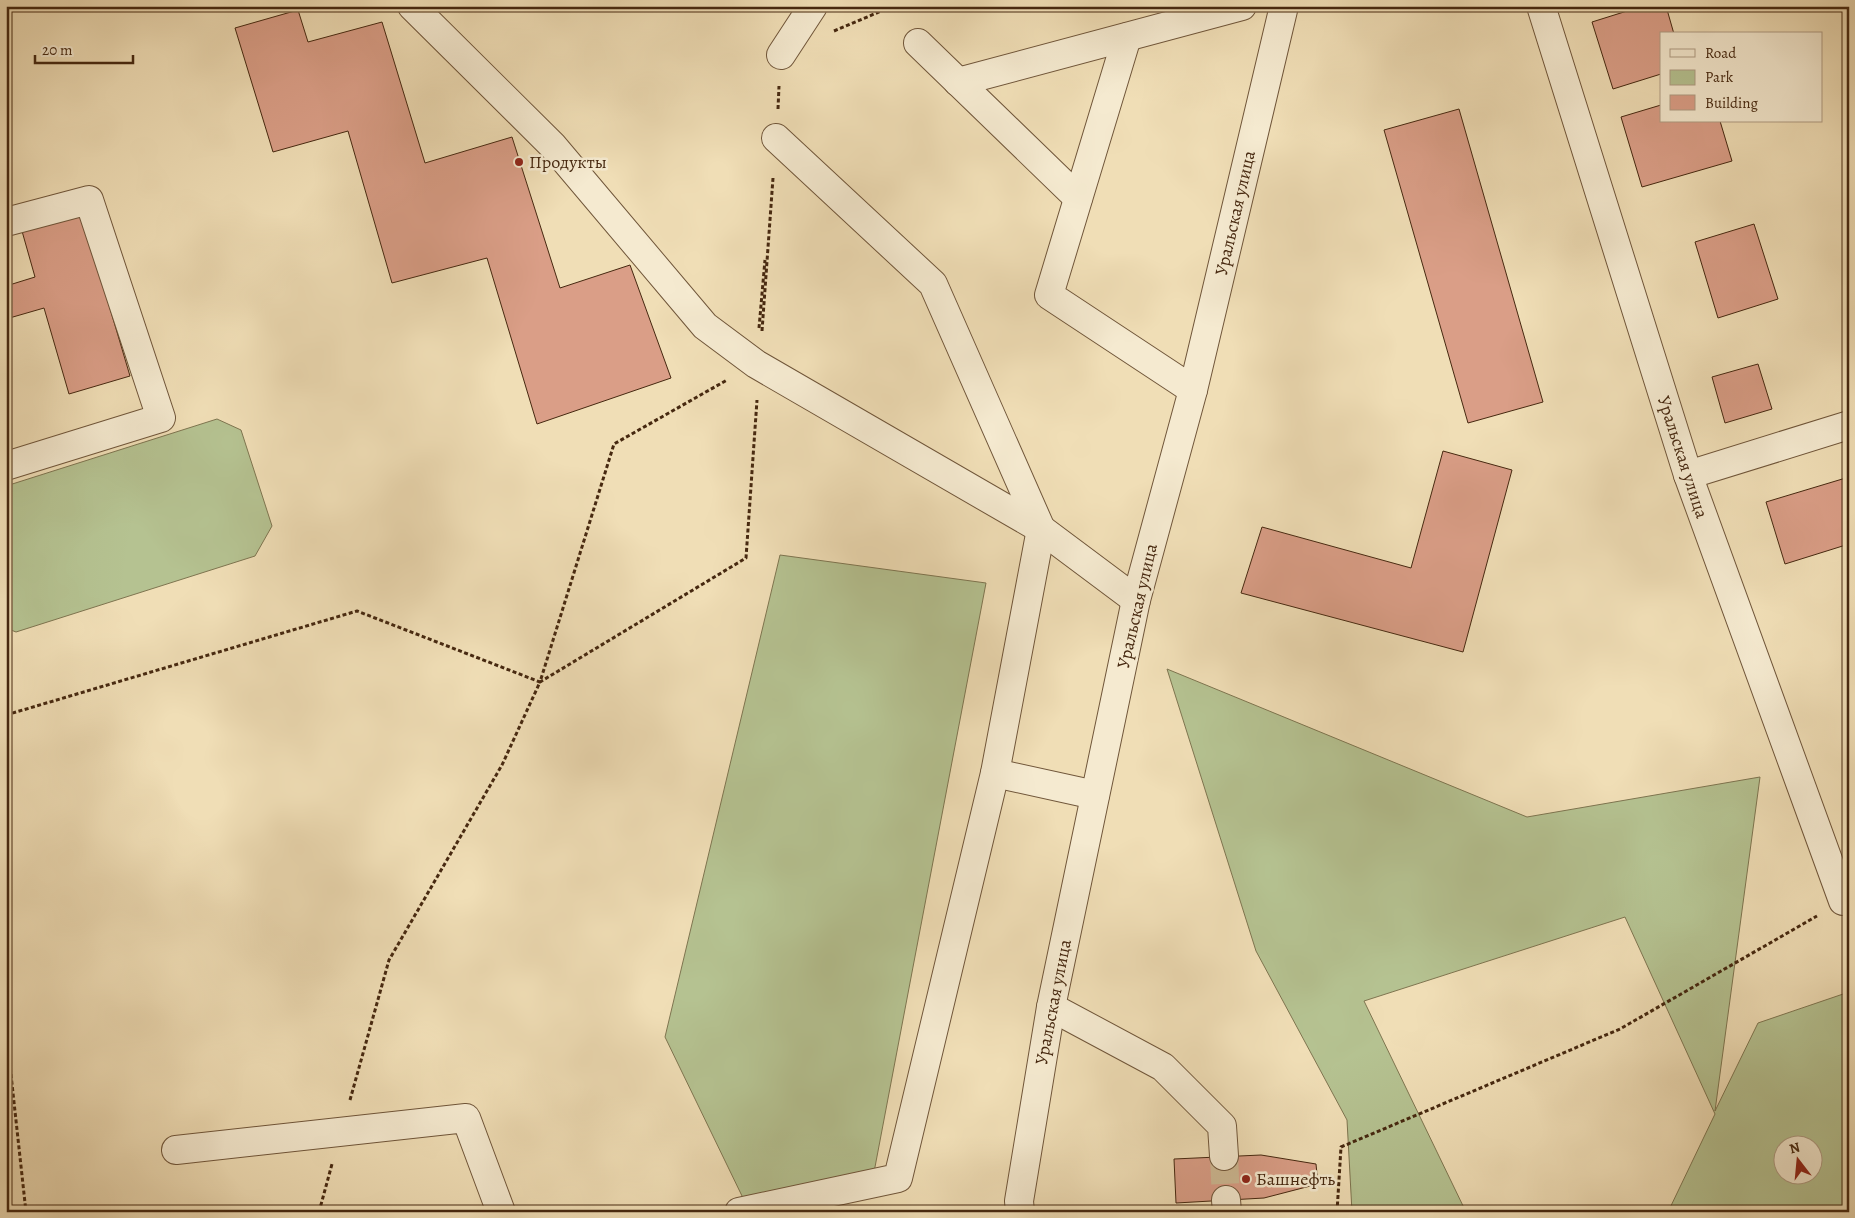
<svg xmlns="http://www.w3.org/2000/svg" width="1855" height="1218" viewBox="0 0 1855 1218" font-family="Alegreya,serif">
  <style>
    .green { fill: #b5c291; stroke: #7e7550; fill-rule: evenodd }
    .building { fill: #da9e87; stroke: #462810 }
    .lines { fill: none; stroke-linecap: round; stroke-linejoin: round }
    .minor-tunnel { stroke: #ceba95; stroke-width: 28; stroke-dasharray: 28 14; stroke-linecap: butt }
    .minor-casing { stroke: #70563a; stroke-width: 30 }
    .path { stroke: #462810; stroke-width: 3; stroke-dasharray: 4 2.5; stroke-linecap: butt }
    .minor { stroke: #f5ead0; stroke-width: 28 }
    .poi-dot { fill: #8f2418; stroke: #f5ead0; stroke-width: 2 }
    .labels { text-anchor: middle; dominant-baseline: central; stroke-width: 5; stroke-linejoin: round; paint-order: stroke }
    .poi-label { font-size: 18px; fill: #462810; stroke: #f5ead0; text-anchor: start }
    .street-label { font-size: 18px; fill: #462810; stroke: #f5ead0 }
  </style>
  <rect width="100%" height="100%" fill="#f0deb6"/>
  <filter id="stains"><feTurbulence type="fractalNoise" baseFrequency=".004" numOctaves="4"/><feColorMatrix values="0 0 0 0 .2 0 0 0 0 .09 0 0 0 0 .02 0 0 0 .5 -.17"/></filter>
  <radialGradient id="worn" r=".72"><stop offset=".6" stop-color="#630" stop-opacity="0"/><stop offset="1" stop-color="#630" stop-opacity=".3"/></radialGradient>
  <g class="green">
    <polygon points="217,419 241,430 272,526 255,556 16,632 6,628 6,486"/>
    <polygon points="780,555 986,583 871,1188 743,1198 665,1037"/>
    <path d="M1167 669 1527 817 1760 777 1715 1111 1758 1023 1849 992V1212H1668L1715 1114 1625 917 1364 1001 1466 1212H1352L1347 1120 1256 951ZM1782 1146H1812V1176H1782Z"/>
  </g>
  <g class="building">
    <polygon points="1643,6 1666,6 1674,34 1661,34 1661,74 1613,89 1592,22"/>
    <polygon points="298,10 308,42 382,22 425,163 512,137 560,288 630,265 671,378 537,424 487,258 392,283 348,131 273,152 235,28"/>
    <polygon points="1661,105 1661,121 1720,121 1732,161 1642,187 1621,117"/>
    <polygon points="1459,109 1543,402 1468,423 1384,130"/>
    <polygon points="80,207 130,376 69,394 44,308 6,319 6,286 35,277 20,224"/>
    <polygon points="1754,224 1778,299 1718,318 1695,242"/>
    <polygon points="1758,364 1772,409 1725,423 1712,377"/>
    <polygon points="1443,451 1512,470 1463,652 1241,593 1262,527 1411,568"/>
    <polygon points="1849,477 1849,544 1785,564 1766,502"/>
    <polygon points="1261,1155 1316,1164 1318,1184 1264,1198 1176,1203 1174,1159"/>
  </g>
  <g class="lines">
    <polyline class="minor-tunnel" points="1224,1156 1226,1200"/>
    <defs>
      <g id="minor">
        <polyline points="412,6 553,146 705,326 756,364 1041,529 1136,600"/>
        <polyline points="1541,6 1688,475 1843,901 1849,899"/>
        <polyline points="1127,37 1049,295 1193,390"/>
        <polyline points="918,43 1078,198"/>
        <polyline points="781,55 813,6"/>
        <polyline points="958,82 1242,6"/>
        <polyline points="776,138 933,284 1041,529 995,773 1095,795"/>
        <polyline points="6,222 89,200 161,418 6,466"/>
        <polyline points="1688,475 1849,425"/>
        <polyline points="1051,1007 1163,1067 1222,1126 1224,1156"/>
        <polyline points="176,1150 466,1118 501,1212"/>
        <polyline points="1226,1200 1227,1212"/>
        <polyline points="739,1212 898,1178 995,773"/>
        <polyline points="1020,1212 1019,1201 1051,1007 1136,600 1193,390 1284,6"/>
      </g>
    </defs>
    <use href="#minor" class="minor-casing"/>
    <g class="path">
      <polyline points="834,31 893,6"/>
      <polyline points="778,109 779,86"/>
      <polyline points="759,328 765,260"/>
      <polyline points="762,331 773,178"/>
      <polyline points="6,715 357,611 540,682 614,444 727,380"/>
      <polyline points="6,1029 26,1212"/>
      <polyline points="350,1100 389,960 502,765 540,682 746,558 757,400"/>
      <polyline points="319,1212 332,1164"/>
      <polyline points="1337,1212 1341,1147 1620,1029 1817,916"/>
    </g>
    <use href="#minor" class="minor"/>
  </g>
  <g class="poi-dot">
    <circle cx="519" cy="162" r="5"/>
    <circle cx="1246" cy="1179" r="5"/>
  </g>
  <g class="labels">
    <g class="poi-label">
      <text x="529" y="162">Продукты</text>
      <text x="1256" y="1179">Башнефть</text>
    </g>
    <g class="street-label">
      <text transform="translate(1235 213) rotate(-77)">Уральская улица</text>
      <text transform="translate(1683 457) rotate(72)">Уральская улица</text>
      <text transform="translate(1137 606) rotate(-77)">Уральская улица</text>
      <text transform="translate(1053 1002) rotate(-79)">Уральская улица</text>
    </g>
  </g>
  <rect width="1855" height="1218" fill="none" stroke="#f0deb6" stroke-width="25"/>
  <rect x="8" y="8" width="1840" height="1203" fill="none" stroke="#462810" stroke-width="2.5"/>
  <rect x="12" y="12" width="1830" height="1193" fill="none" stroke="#462810"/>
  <rect x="1660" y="32" width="162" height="90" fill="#f5ead0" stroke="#af9c83"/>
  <rect x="1670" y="49" width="25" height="8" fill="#f5ead0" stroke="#af9c83"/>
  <text x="1705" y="58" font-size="15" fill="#462810">Road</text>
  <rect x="1670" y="70" width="25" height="15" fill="#b5c291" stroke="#af9c83"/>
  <text x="1705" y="82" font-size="15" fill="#462810">Park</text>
  <rect x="1670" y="95" width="25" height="15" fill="#da9e87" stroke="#af9c83"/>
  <text x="1705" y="108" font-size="15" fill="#462810">Building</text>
  <g transform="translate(1798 1160) rotate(344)"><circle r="24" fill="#f5ead0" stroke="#af9c83"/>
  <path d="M0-4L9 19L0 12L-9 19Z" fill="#8f2418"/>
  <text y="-8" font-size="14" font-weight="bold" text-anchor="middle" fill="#462810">N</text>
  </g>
  <path d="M35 55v8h98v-8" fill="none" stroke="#462810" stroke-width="2.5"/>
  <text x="42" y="55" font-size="15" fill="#462810" stroke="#f5ead0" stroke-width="4" paint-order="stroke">20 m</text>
  <rect width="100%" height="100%" filter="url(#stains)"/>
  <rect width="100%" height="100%" fill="url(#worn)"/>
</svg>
